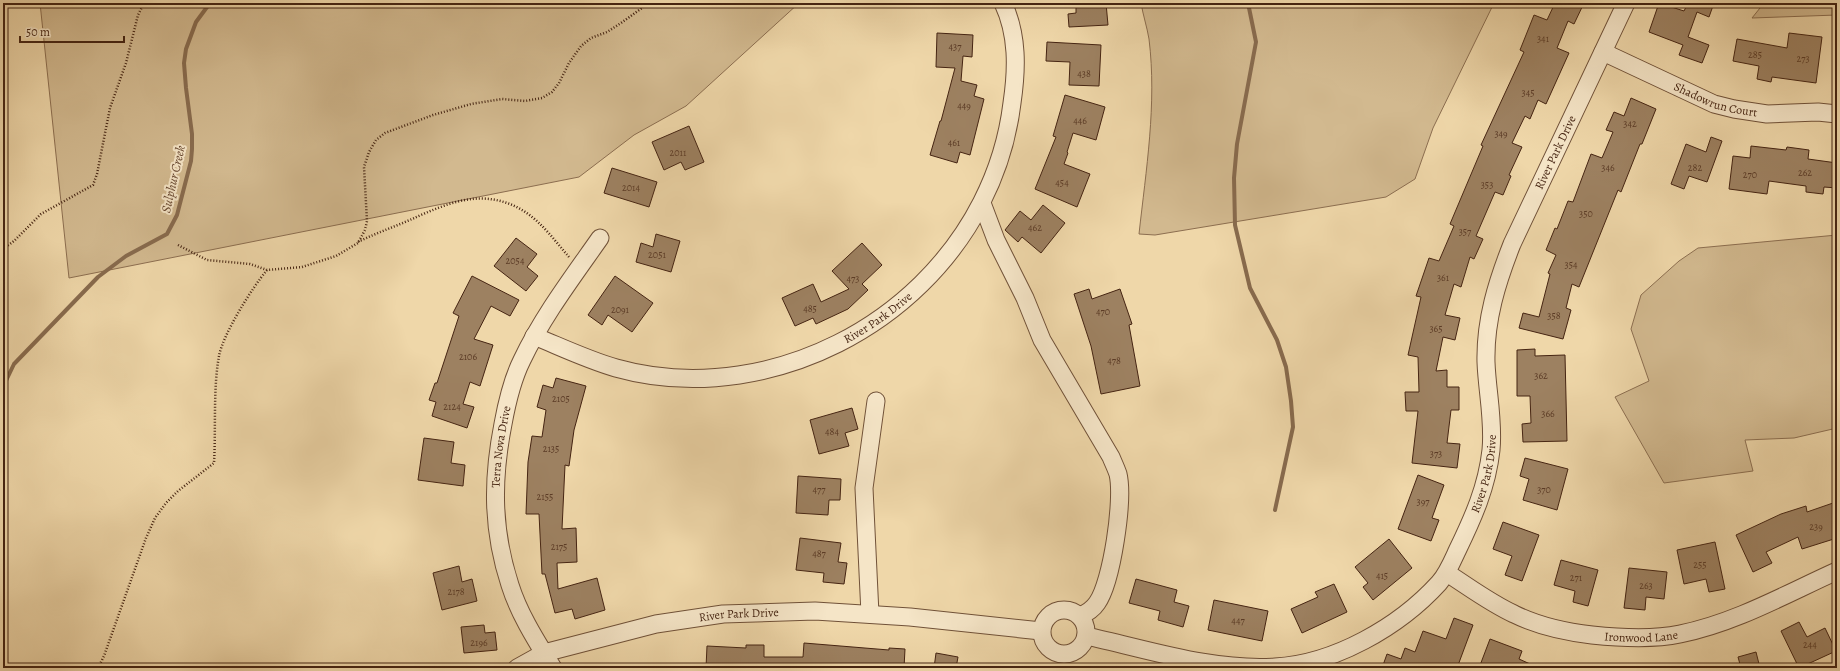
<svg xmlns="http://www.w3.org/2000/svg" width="1840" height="671" viewBox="0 0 1840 671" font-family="Alegreya,serif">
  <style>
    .green { fill: #d2b98f; stroke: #8c6e50 }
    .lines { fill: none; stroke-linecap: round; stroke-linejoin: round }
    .stream { stroke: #886b4e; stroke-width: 4 }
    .building { fill: #9d8161; stroke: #452412 }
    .minor-casing { stroke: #705138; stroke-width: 19 }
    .path { stroke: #452412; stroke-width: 2.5; stroke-dasharray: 1 2; stroke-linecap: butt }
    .minor { stroke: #f5e5c7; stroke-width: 17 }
    .labels { text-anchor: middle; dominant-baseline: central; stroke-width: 4; stroke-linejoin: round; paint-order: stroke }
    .number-label { font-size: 10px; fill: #5b3b26 }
    .street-label { font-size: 12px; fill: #452412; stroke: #f5e5c7 }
    .water-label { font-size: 13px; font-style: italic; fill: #674730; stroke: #f5e5c7 }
  </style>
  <rect width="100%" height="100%" fill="#efd7a9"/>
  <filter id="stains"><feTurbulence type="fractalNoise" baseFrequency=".005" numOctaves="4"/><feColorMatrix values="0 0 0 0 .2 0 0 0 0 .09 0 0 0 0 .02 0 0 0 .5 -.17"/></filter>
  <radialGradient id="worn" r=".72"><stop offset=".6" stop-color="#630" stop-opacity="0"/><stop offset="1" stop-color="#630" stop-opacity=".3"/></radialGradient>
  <g class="green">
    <polygon points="40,3 799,3 686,106 634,135 579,177 69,278"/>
    <path d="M1141 3H1494L1433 128 1415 179 1386 197 1155 235 1139 234C1146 170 1157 104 1149 39 1147 27 1143 15 1141 3Z"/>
    <polygon points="1764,3 1837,3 1837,15 1752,18"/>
    <polygon points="1837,235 1837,428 1794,438 1745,440 1753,471 1664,483 1615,397 1649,381 1631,329 1641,295 1679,261 1698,248"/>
  </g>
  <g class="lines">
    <g class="stream">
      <polyline points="1248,3 1256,42 1237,144 1234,178 1235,225 1250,288 1277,340 1286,367 1291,401 1293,427 1275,510"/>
      <polyline points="3,387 14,364 98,277 126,256 167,234 177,215 191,161 192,149 192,134 186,88 184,63 186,49 196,22 210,3"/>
    </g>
  </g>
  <g class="building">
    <polygon points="1076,3 1106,3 1108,25 1069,27 1068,14 1076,13"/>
    <polygon points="1555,3 1584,3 1574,24 1568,21 1557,48 1569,53 1546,104 1538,100 1530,119 1525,116 1512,143 1522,147 1509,175 1511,176 1503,195 1495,192 1476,236 1483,239 1474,259 1470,257 1461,287 1454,284 1445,315 1460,318 1455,340 1443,337 1436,371 1447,370 1447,387 1459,387 1459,410 1451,410 1447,443 1460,444 1457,468 1412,463 1418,411 1406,411 1405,392 1419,392 1418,357 1408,355 1421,297 1416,296 1429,258 1439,261 1454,226 1450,224 1483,146 1481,145 1524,52 1520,50 1534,15 1547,20"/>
    <polygon points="1659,3 1684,11 1686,7 1676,3 1714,3 1709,17 1697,12 1688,37 1709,45 1702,63 1679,55 1683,45 1649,32"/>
    <polygon points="937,33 973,35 972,57 963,56 961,81 977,85 974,96 984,99 970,155 960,152 957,163 930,155 940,121 941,121 955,68 936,67"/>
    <polygon points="1789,33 1822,37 1816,83 1772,77 1771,82 1757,79 1759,66 1733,61 1737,39 1787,48"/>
    <polygon points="1047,42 1101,45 1099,86 1069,85 1070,62 1046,61"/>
    <polygon points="1065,95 1105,107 1096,140 1073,133 1067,152 1068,153 1064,164 1090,174 1077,207 1035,189 1056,137 1053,136"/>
    <polygon points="1631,98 1656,109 1642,144 1640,144 1621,192 1618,190 1579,287 1572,284 1566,308 1571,310 1563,339 1519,328 1523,313 1539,317 1550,274 1548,273 1556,255 1546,250 1555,228 1557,229 1568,201 1573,202 1591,154 1602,158 1613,132 1606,130 1614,112 1624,116"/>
    <polygon points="689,126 704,162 685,170 681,162 664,170 652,142"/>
    <polygon points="1711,137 1722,141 1707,182 1689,176 1684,189 1671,184 1686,144 1706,152"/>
    <polygon points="1751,146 1786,150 1787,147 1809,150 1808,159 1837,163 1837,188 1824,187 1823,194 1806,192 1806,186 1769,181 1767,194 1729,189 1733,156 1750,158"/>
    <polygon points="612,168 657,182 649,207 604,193"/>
    <polygon points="1043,205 1065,223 1041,253 1022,237 1018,242 1005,230 1020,211 1031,220"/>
    <polygon points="656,234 680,241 671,272 636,262 641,243 653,247"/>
    <polygon points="516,238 537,254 527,267 538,276 526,291 494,266"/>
    <polygon points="862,243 882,265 862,284 868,290 848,309 816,324 813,318 795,326 782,298 813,284 821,302 849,289 832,271"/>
    <polygon points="472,276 519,300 510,316 491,306 474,339 493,345 480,386 470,382 463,404 474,407 467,428 432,416 436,402 429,400 435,383 437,383 459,316 453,313"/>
    <polygon points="615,276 653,303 632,332 608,315 602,325 588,315"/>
    <polygon points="1089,289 1092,299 1120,289 1132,324 1129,325 1140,386 1101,394 1091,346 1074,294"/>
    <polygon points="1535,349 1535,356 1565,355 1567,441 1523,442 1522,424 1531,423 1530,396 1517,396 1517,350"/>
    <polygon points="556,378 586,386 574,430 569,466 565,465 562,529 576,528 577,562 557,563 558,589 597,578 605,610 575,619 572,609 555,613 545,574 542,574 539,514 526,514 528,462 532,436 542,437 546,410 537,407 543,385 553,388"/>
    <polygon points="852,408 858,429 845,433 849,446 819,454 810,420"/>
    <polygon points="424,438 454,442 451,463 465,465 463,486 418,480"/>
    <polygon points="1525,458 1568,469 1557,510 1523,500 1529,479 1520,476"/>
    <polygon points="1418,475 1444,485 1432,518 1439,520 1431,541 1398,529"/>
    <polygon points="798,476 841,479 840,500 829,500 828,515 796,513"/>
    <polygon points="1833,503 1837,515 1837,538 1802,549 1798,537 1766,552 1772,563 1753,572 1736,535 1781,514 1806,506 1807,512"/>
    <polygon points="1503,522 1539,535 1522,581 1505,575 1512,556 1493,549"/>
    <polygon points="800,538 841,543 838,562 847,563 844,584 823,582 824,573 796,570"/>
    <polygon points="1389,539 1412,568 1373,600 1363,587 1368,583 1355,567"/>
    <polygon points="1715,542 1725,589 1709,592 1706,579 1684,584 1677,550"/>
    <polygon points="1561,560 1598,570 1588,606 1573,602 1575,591 1554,585"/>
    <polygon points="459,566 462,582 472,579 477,601 442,610 433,573"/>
    <polygon points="1629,568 1667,572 1664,599 1646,597 1645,610 1624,608"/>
    <polygon points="1136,579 1177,590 1174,602 1189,606 1183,627 1158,620 1160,611 1129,603"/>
    <polygon points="1334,584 1347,612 1302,633 1291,609 1318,597 1315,592"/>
    <polygon points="1214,600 1268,611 1262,641 1208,630"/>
    <polygon points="1454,618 1473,625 1457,668 1382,668 1387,654 1401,659 1405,648 1415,652 1423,631 1446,639"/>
    <polygon points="1799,622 1807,637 1825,628 1836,651 1799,668 1781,631"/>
    <polygon points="484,625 485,633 495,632 497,650 464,653 461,627"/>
    <polygon points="1490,639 1522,651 1519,659 1539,668 1479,668"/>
    <polygon points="804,643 889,650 889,648 905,649 904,668 706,668 707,646 746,648 746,645 764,645 764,657 803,657"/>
    <polygon points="1756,652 1760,668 1741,668 1738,657"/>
    <polygon points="936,653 958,657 956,668 934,668"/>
  </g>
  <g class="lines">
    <defs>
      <g id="minor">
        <path id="s1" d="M1603 52 1714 104 1734 109 1767 114 1818 112 1837 114"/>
        <path d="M982 203 996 240 1025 298 1042 340 1111 457C1113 462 1116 468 1118 474 1124 499 1112 582 1097 603 1093 609 1087 613 1080 616"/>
        <path id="s2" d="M534 336C561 347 588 360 616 368 655 379 699 381 739 375 878 354 995 244 1012 103 1017 69 1018 35 1003 3"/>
        <path id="s3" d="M1447 573C1469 587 1490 603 1514 614 1538 626 1566 632 1592 635 1621 638 1652 640 1680 634 1735 623 1786 594 1837 571"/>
        <circle cx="1064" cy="632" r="22"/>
        <polyline points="870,614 864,488 876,401"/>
        <path id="s4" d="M1086 636C1147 649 1211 671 1275 667 1334 664 1399 627 1439 583 1447 574 1452 562 1457 551 1473 518 1487 487 1491 450 1494 421 1487 391 1486 362 1485 320 1497 282 1512 244L1626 3"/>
        <path id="s5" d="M517 668 544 653 656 624 723 614 815 611 910 617 1041 631"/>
        <path id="s6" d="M553 668C537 642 519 614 510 585 492 530 492 480 503 424 507 402 512 380 522 360 543 316 572 278 600 238"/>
      </g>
    </defs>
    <use href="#minor" class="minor-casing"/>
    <g class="path">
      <path d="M358 242C376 233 394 227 412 219 430 211 452 201 472 199 489 197 507 201 522 210 541 221 555 241 569 257"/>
      <polyline points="178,245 207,260 250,264 267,270 302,267 336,256 358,243 365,230 367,221 364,167 369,152 376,140 385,133 433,115 471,104 502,99 525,101 542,98 552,92 559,83 569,63 581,46 591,38 607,32 621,23 649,3"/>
      <polyline points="3,249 14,241 41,214 93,185 97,174 110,108 126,63 138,15 144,3"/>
      <path d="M98 668 104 656 146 538 155 518 166 503 178 491 214 463C216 429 213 389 219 356 223 334 252 288 267 270"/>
    </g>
    <use href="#minor" class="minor"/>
  </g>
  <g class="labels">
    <g class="number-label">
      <text x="1543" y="38">341</text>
      <text x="955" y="46">437</text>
      <text x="1755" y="54">285</text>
      <text x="1803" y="58">273</text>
      <text x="1084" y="73">438</text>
      <text x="1528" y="92">345</text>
      <text x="964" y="105">449</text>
      <text x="1080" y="120">446</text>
      <text x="1630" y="123">342</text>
      <text x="1501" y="133">349</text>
      <text x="954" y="142">461</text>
      <text x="678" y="152">2011</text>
      <text x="1608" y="167">346</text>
      <text x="1695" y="167">282</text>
      <text x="1805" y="172">262</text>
      <text x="1750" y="174">270</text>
      <text x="1062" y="182">454</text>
      <text x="1487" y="184">353</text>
      <text x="631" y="187">2014</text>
      <text x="1586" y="213">350</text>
      <text x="1035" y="227">462</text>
      <text x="1465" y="231">357</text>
      <text x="657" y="254">2051</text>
      <text x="515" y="260">2054</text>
      <text x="1571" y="264">354</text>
      <text x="1443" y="277">361</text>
      <text x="853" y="278">473</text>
      <text x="810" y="308">485</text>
      <text x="620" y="309">2091</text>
      <text x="1103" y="311">470</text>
      <text x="1554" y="315">358</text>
      <text x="1436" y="328">365</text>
      <text x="468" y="356">2106</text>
      <text x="1114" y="360">478</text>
      <text x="1541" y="375">362</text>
      <text x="561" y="398">2105</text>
      <text x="452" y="406">2124</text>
      <text x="1548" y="413">366</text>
      <text x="832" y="431">484</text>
      <text x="551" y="448">2135</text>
      <text x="1436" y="453">373</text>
      <text x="819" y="489">477</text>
      <text x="1544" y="489">370</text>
      <text x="545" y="496">2155</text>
      <text x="1423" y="501">397</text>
      <text x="1816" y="526">239</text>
      <text x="559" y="546">2175</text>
      <text x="819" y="553">487</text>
      <text x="1700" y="564">255</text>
      <text x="1382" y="575">415</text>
      <text x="1576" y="577">271</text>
      <text x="1646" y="585">263</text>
      <text x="456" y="591">2178</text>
      <text x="1238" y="620">447</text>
      <text x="479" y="642">2196</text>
      <text x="1810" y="644">244</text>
    </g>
    <g class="street-label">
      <text stroke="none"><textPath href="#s1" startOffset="123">Shadowrun Court</textPath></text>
      <text stroke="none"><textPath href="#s4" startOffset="836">River Park Drive</textPath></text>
      <text stroke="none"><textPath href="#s2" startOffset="364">River Park Drive</textPath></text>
      <text stroke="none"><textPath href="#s6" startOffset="234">Terra Nova Drive</textPath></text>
      <text stroke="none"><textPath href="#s4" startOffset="500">River Park Drive</textPath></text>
      <text stroke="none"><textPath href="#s5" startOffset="230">River Park Drive</textPath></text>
      <text stroke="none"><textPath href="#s3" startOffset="209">Ironwood Lane</textPath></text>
    </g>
    <g class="water-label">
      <text transform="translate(173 179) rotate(-77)">Sulphur Creek</text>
    </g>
  </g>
  <rect width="1840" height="671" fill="none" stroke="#efd7a9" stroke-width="16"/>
  <rect x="4" y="4" width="1832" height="663" fill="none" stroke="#452412" stroke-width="2"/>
  <rect x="8" y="8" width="1824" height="655" fill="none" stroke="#452412"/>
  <path d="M20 36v6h104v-6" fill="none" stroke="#452412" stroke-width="2"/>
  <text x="26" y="36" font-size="12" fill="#452412" stroke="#f5e5c7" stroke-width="3" paint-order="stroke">50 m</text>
  <rect width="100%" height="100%" filter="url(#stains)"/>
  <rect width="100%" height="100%" fill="url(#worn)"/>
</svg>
